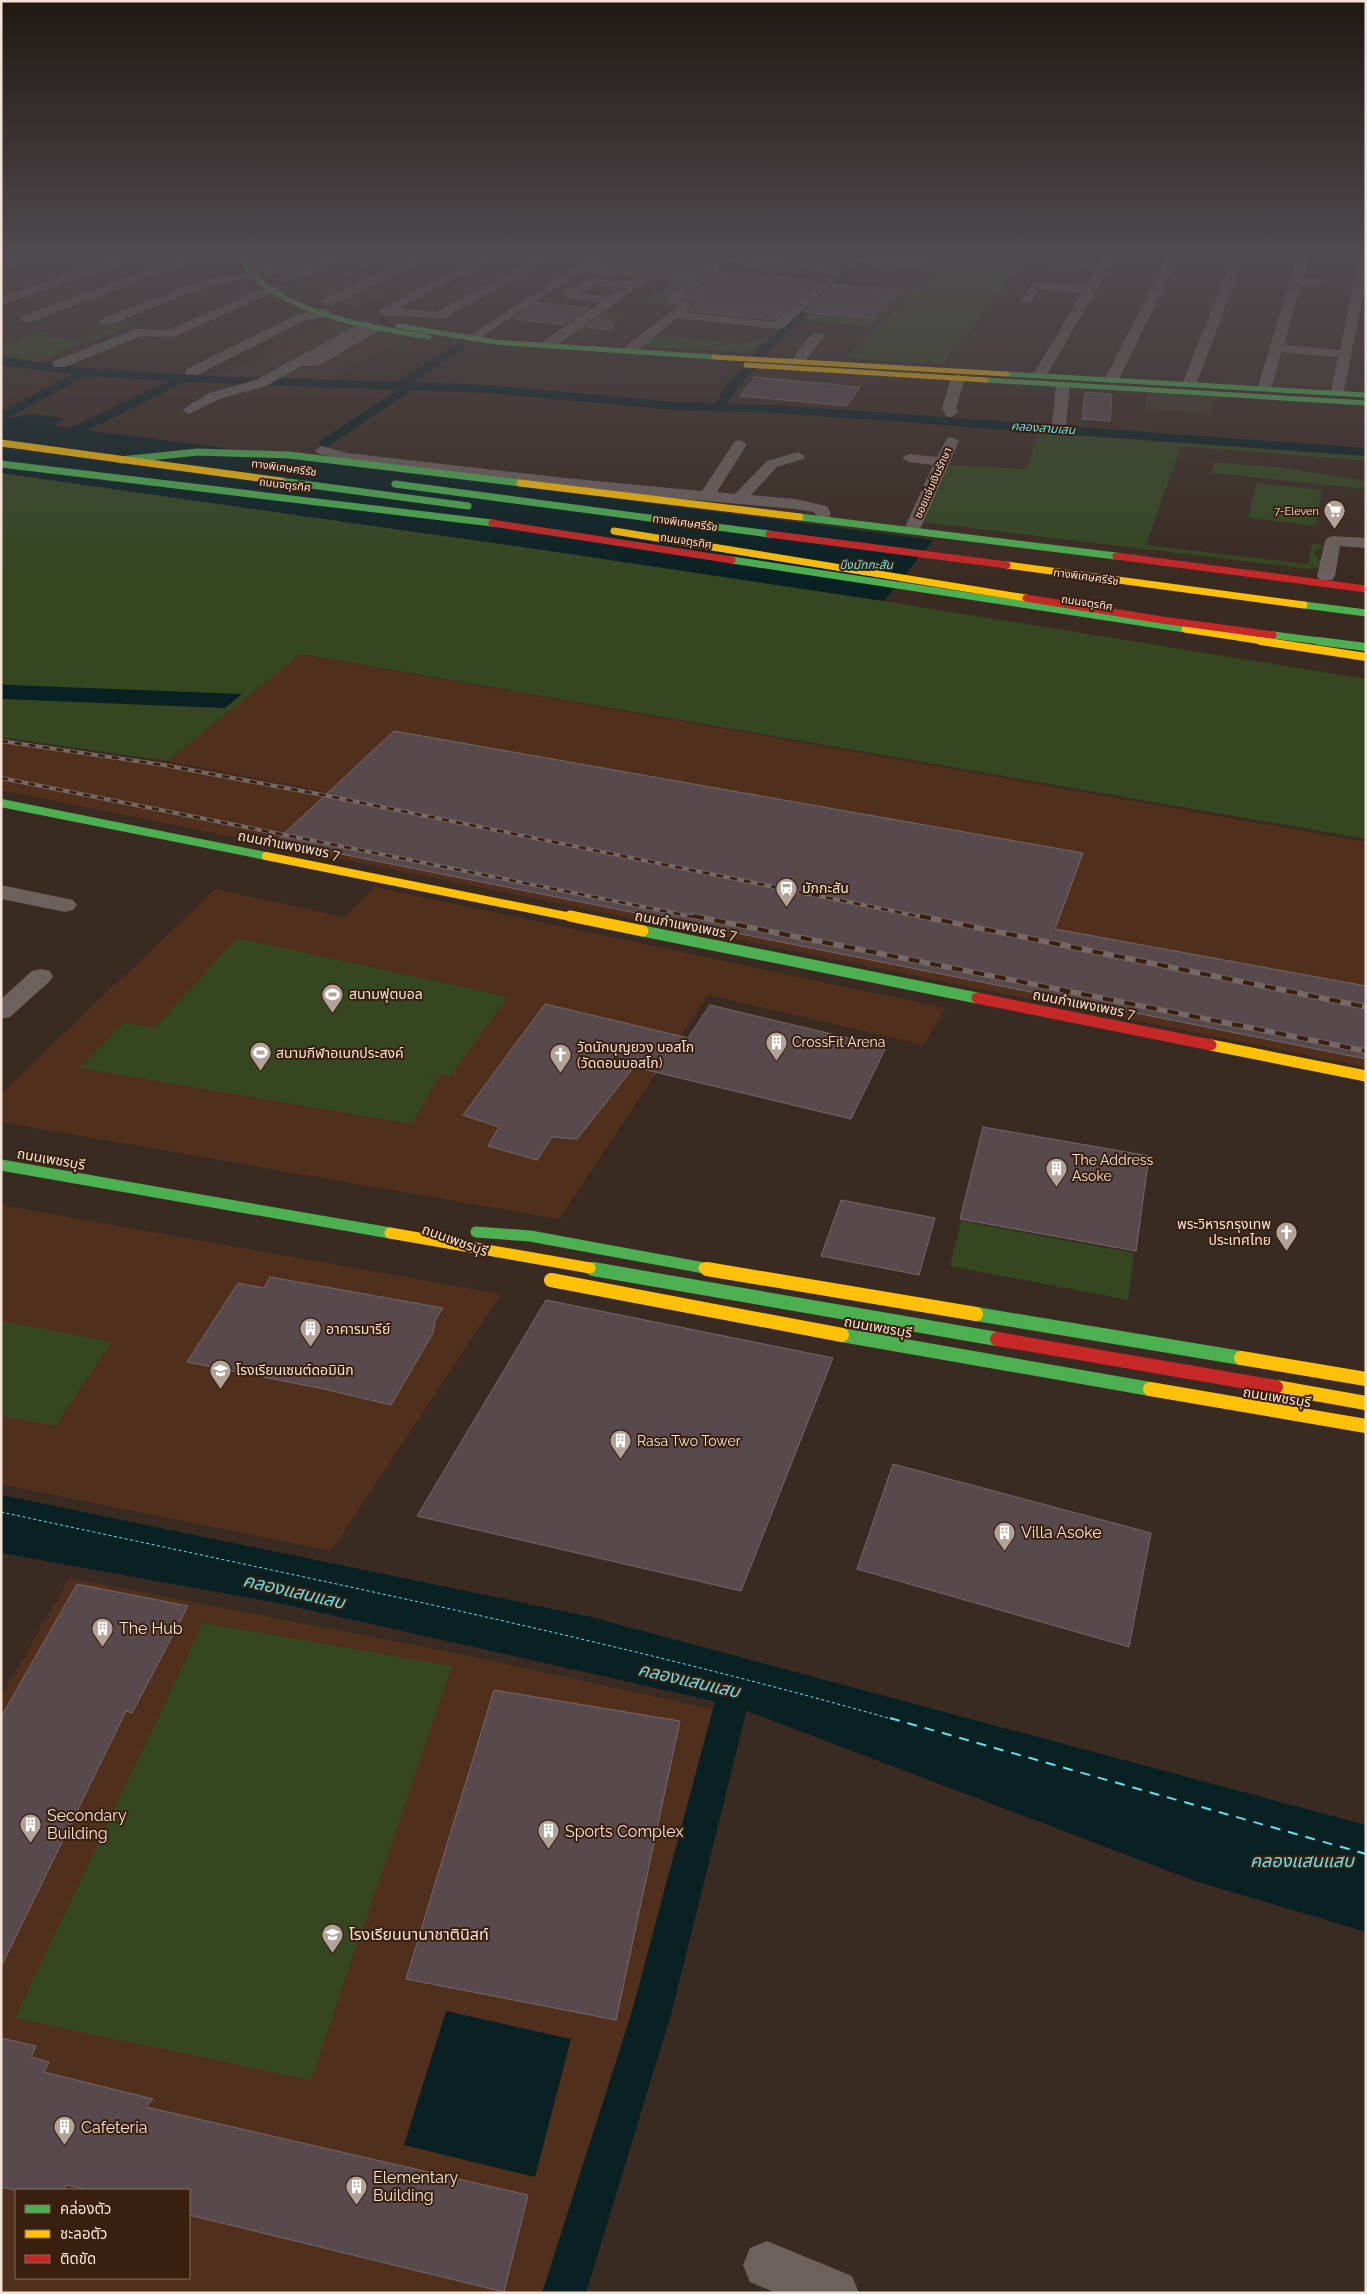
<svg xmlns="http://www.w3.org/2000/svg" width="1367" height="2294" viewBox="0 0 1367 2294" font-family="Raleway,'Noto Sans Thai',sans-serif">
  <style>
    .commercial { fill: #413526 }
    .built { fill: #50301c; fill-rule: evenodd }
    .green { fill: #344721 }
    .water { fill: #0a2123 }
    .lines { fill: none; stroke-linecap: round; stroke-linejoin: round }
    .canal { fill: #0a2123; fill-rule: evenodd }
    .ferry-far1 { stroke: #63e0ee; stroke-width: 1; stroke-dasharray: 3 2.5; stroke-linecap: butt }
    .ferry { stroke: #63e0ee; stroke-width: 2; stroke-dasharray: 10 8; stroke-linecap: butt }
    .building { fill: #58494d; stroke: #736868 }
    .street { fill: #6d615e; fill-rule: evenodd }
    .fast-far4 { stroke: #4caf50; stroke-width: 5 }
    .fast-far3 { stroke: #4caf50; stroke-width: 7 }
    .fast-far2 { stroke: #4caf50; stroke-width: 8 }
    .fast-far1 { stroke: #4caf50; stroke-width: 11 }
    .fast { stroke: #4caf50; stroke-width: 14 }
    .slow-far4 { stroke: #ffc107; stroke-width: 5 }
    .slow-far3 { stroke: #ffc107; stroke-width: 7 }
    .slow-far2 { stroke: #ffc107; stroke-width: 8 }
    .slow-far1 { stroke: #ffc107; stroke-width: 11 }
    .slow { stroke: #ffc107; stroke-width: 14 }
    .jam-far2 { stroke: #c62828; stroke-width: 7 }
    .jam-far1 { stroke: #c62828; stroke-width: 11 }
    .jam { stroke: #c62828; stroke-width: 14 }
    .rail-far1-casing { stroke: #756965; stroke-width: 4 }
    .rail-casing { stroke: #756965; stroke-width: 5.5 }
    .rail-far1 { stroke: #391f0e; stroke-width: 2.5; stroke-dasharray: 7; stroke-linecap: butt }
    .rail { stroke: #391f0e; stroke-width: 4; stroke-dasharray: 11; stroke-linecap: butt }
    .fast-bridge-far1 { stroke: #4caf50; stroke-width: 5 }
    .fast-bridge { stroke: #4caf50; stroke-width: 7 }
    .slow-bridge-far1 { stroke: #ffc107; stroke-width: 5 }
    .slow-bridge { stroke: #ffc107; stroke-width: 7 }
    .labels { text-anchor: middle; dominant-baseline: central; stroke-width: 4; stroke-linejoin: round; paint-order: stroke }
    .far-street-label { font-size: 11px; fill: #f4e2d7; stroke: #391f0e }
    .far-poi-label { font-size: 11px; fill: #f4e2d7; stroke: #391f0e; text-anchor: end }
    .far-water-label { font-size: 12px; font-style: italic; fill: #63e0ee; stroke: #391f0e }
    .street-label { font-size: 14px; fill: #f4e2d7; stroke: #391f0e }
    .poi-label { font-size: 14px; fill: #f4e2d7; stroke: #391f0e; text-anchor: start }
    .near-poi-label { font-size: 16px; fill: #f4e2d7; stroke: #391f0e; text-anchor: start }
    .near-water-label { font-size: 18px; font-style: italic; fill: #63e0ee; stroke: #391f0e }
  </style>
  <rect width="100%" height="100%" fill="#3a2b22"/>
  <g class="commercial">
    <polygon points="318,268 356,273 330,285 386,292 357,307 321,295 291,279"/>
    <polygon points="594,310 628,314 587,343 549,339"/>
    <polygon points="332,319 404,335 329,379 224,375"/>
    <polygon points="1270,347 1353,354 1345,389 1262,383"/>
    <polygon points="1146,393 1215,397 1212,414 1145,409"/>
  </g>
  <g class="built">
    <polygon points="301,654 1366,842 1366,1067 1,790 1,741 168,763 547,834 167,761"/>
    <polygon points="375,887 945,1008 924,1045 708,995 559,1219 1,1122 1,1094 215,889 344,917"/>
    <polygon points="1,1205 501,1294 331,1551 1,1484"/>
    <path d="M69 1578 469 1656 739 1715 560 2293H1V1697ZM16 2190H189V2278H16Z"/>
  </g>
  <g class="green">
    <polygon points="343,257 387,258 370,266 333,261"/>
    <polygon points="604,257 718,257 669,299 676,306 643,303 673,282 580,272"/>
    <polygon points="948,257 1028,257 942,364 846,358"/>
    <polygon points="840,288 903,294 871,327 806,320"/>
    <polygon points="119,319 139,322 91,342 85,341 38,362 1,356 1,347 42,331 50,334 45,337 82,339 118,324 112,323"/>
    <polygon points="656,334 740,344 768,338 749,353 639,346"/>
    <polygon points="1039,433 1366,456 1366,461 1181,446 1146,545 1308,564 1312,543 1322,545 1323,547 1314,552 1321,561 1318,568 1308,569 922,522 944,465 1026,469"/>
    <polygon points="1214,462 1276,467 1354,479 1366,482 1366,489 1212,473"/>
    <polygon points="1,473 564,553 884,601 1366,679 1366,839 301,654 167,761 1,737"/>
    <polygon points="1256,483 1322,490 1316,526 1248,518"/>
    <polygon points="237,938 508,997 450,1076 411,1070 440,1075 412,1124 80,1068 123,1023 155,1028"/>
    <polygon points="961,1221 1134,1253 1128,1300 950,1266"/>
    <polygon points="1,1321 112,1342 55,1426 1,1416"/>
    <polygon points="203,1623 452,1666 311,2080 15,2018"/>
  </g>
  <g class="water">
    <polygon points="31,414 64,418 54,426 933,540 884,601 564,553 1,473 1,417 11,418"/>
    <polygon points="1,684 10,685 242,694 225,708 1,699"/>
    <polygon points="1,1495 587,1616 1366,1825 1366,1932 1195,1881 731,1705 278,1603 1,1553"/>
    <polygon points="446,2011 571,2039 535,2177 404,2145"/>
  </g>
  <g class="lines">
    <g class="canal">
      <polygon points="30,257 45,257 1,272 1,266"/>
      <polygon points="860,257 871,257 763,356 755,356 753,354 755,352"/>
      <polygon points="459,343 465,346 463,348 413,382 488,385 675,402 715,403 734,375 750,364 756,368 743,380 727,404 778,405 1366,448 1366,456 778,413 675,410 488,393 412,390 326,447 321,446 319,443 321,440 397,390 185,382 74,437 64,437 62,434 64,431 168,381 87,376 1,421 1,412 72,374 1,365 1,357 85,368 209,376 396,382"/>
      <polygon points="732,1674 744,1678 749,1689 748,1705 672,2011 586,2293 542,2293 632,2011 714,1705 715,1689 720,1678"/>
    </g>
    <path class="ferry-far1" d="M1 1512C300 1577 601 1636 895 1720"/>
    <polyline class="ferry" points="890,1718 1366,1854"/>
  </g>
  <g class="building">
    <polygon points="249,257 327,257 286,274 261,271"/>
    <polygon points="606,257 695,257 690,261 706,263 704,268 687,280 590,270"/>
    <polygon points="719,272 813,280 817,282 774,320 689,311 700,300 684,298"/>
    <polygon points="834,284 900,290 873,319 803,312"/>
    <polygon points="537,303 553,304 589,308 564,325 513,319"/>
    <polygon points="598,318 614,324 612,330 585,327"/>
    <polygon points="755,377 860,387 847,406 740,396"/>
    <polygon points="1085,392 1112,394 1110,421 1082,419"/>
    <polygon points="394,731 1083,853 1055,929 1366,986 1366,1059 276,841"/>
    <polygon points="545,1004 688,1038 710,1005 886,1047 851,1119 634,1067 577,1139 552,1137 537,1160 488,1146 499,1127 463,1115"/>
    <polygon points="983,1127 1149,1156 1136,1251 960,1219"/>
    <polygon points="841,1200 935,1218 919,1275 821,1256"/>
    <polygon points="270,1277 443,1308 435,1321 433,1333 391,1405 324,1389 187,1362 238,1283 264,1288"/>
    <polygon points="546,1300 833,1358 741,1591 417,1516"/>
    <polygon points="893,1464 1151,1533 1129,1647 857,1569"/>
    <polygon points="77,1584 188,1606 132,1713 126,1711 1,1967 1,1717"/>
    <polygon points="494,1690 680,1721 616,2020 406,1979"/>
    <polygon points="1,2038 36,2046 31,2057 49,2062 44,2072 153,2099 146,2107 528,2195 504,2292 189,2215 189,2190 88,2190 66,2185 64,2190 14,2190 1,2187"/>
  </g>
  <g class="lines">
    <g class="street">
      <polygon points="16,257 34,257 32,259 1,268 1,261"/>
      <polygon points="116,257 133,257 131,259 1,305 1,297"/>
      <polygon points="181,257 197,257 195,259 31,322 23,322 21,319 23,316"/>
      <polygon points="331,257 346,257 304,277 284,282 278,279 280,277 296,273"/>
      <polygon points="412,257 427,257 342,301 326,305 320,301"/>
      <polygon points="481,257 495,257 400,308 437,312 537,257 551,257 443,319 384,315 378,311"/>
      <polygon points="590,257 604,257 480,338 472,338 470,335"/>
      <path d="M714 257C735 257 831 260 843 273L784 327 779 329 677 318 636 352H626L625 349 626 346 678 306 667 299 669 296 707 268 705 266ZM722 262 824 272 829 274 774 322 685 312 692 305 681 298 717 271 719 269 717 266Z"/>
      <polygon points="826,257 862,257 895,260 900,258 939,261 945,264 939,267 901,264 896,267 832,260"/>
      <polygon points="1103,257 1115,257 1048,373 1041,377 1036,376 1034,373 1082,293 1040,289 1030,302 1026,303 1020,299 1033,283 1037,281 1086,286 1095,271 1054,266 1050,265 1048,263 1050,261 1099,264"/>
      <polygon points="1167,257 1179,257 1120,377 1118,380 1108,380 1106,377"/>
      <polygon points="1297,257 1309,257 1303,278 1320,279 1326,282 1320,285 1301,285 1284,345 1340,350 1358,262 1336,260 1330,257 1366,257 1366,282 1343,394 1338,395 1331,391 1338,357 1281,352 1272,386 1265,390 1258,386"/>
      <polygon points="1234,265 1240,268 1197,382 1190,386 1185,385 1183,382 1228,268"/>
      <polygon points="253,272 259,275 257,277 207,286 109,325 101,325 99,322 101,319 200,281"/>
      <path d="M642 277 646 278 648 280 646 282 555 346H545L544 343 545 340 600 303 566 298 564 295 566 292 590 279 632 281ZM592 286 623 288 609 297 581 293Z"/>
      <polygon points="272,285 276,287 278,289 276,291 174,337 141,336 64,367 54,367 52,364 54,361 136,329 168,330"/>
      <polygon points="325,308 329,309 331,312 329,315 302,322 197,375 187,375 185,372 187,369 294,316"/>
      <polygon points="366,320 372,324 370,327 379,323 385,327 320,365 302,366 266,386 219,399 189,414 182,410 209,393 256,380"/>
      <path d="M819 332 825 336C818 345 811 352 805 362H795L793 359C799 349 807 335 819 332Z"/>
      <polygon points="958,374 965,378 956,408 958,413 951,417 946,416 942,408 951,378"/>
      <polygon points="1063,381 1070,385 1066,424 1059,428 1052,424 1056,385"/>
      <polygon points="952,437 959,441 922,525 920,528 908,528 906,525 933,465 909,462 902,458 909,454 937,457 947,438"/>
      <polygon points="740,440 747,444 717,492 735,494 767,461 798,452 805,456 803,459 777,467 751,495 795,499 827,506 831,514 829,517 817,517 814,512 795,509 565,488 345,461 317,453 315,450 322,446 347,453 565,478 702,491 735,441"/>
      <polygon points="1333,536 1366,538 1366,548 1340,546 1335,576 1332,580 1320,580 1317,576 1325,541 1327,538"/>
      <polygon points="1,885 73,900 77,905 73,910 65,912 1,899"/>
      <polygon points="41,969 50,971 53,976 50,981 10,1017 1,1019 1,999 32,971"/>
      <polygon points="767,2241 852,2276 859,2293 776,2293 750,2282 743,2265 750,2248"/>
    </g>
    <g class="fast-far4">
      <path d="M241 257C244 262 247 268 251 273 287 314 378 329 429 337"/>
      <polyline points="986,380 1366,403"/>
    </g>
    <g class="fast-far3">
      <polyline points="121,460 198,452 289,455 520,483"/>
      <polyline points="1,464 492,523"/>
      <polyline points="395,484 769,534"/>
      <polyline points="800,517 1116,556"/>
      <polyline points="732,560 1185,629"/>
      <polyline points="1304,605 1366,613"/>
      <polyline points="1273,635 1328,642"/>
    </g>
    <g class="fast-far2">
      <polyline points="1318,641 1366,647"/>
      <polyline points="1,803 266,856"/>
    </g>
    <g class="fast-far1">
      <polyline points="643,931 977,998"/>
      <polyline points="1,1165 390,1233"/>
      <polyline points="476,1232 530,1236 704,1268"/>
      <polyline points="590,1268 600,1270"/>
    </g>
    <g class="fast">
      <polyline points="593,1269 997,1339"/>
      <polyline points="976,1314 1241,1358"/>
      <polyline points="842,1335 1150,1389"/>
    </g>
    <polyline class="slow-far4" points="746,365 986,380"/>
    <g class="slow-far3">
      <polyline points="520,483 800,517"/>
      <polyline points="614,531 1026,598"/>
      <polyline points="1007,565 1304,605"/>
      <polyline points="1185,629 1270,642"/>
    </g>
    <g class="slow-far2">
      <polyline points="1261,641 1366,657"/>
      <polyline points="266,856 576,918"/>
    </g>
    <g class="slow-far1">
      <polyline points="570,916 643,931"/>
      <polyline points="1211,1045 1366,1076"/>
      <polyline points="390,1233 590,1268"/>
      <polyline points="704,1268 715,1270"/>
    </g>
    <g class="slow">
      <polyline points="707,1269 976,1314"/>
      <polyline points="551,1280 842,1335"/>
      <polyline points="1241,1358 1366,1379"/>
      <polyline points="1276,1387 1366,1403"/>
      <polyline points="1150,1389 1366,1426"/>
    </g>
    <g class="jam-far2">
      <polyline points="492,523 732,560"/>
      <polyline points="769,534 1007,565"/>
      <polyline points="1116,556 1366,589"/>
      <polyline points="1026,598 1162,620 1273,635"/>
    </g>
    <polyline class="jam-far1" points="977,998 1211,1045"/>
    <polyline class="jam" points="997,1339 1276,1387"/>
    <defs>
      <g id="rail-far1">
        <polyline points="1,741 164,765 323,795 927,918"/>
        <polyline points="1,778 699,918"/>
      </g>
      <g id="rail">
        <polyline points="693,916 1366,1051"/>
        <polyline points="920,916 1366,1007"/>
      </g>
    </defs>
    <use href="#rail-far1" class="rail-far1-casing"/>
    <use href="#rail" class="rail-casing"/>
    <use href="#rail-far1" class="rail-far1"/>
    <use href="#rail" class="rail"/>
    <g class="fast-bridge-far1">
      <polyline points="398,326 495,342 714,357"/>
      <polyline points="1007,374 1366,395"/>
    </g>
    <polyline class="fast-bridge" points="281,481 468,506"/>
    <polyline class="slow-bridge-far1" points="714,357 1007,374"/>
    <polyline class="slow-bridge" points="1,443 281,481"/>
  </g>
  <linearGradient id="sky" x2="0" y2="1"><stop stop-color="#201813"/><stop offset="0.44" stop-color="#4f4a4f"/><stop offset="1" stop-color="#4f4a4f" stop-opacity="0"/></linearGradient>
  <rect width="1367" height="578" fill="url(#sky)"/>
  <defs>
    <symbol id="supermarket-pin" viewBox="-11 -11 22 30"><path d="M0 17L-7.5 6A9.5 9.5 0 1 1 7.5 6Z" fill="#b3a298" stroke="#391f0e"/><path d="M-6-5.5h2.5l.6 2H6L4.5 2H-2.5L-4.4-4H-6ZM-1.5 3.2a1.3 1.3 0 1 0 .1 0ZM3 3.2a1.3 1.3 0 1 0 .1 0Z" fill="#fff"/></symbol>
    <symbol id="station-pin" viewBox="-11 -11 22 30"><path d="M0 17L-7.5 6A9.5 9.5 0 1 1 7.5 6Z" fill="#b3a298" stroke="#391f0e"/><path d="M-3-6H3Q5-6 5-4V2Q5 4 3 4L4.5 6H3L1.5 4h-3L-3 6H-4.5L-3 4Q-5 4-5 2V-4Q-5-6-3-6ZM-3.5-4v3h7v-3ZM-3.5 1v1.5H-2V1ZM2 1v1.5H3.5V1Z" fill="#fff"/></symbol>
    <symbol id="stadium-pin" viewBox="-11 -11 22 30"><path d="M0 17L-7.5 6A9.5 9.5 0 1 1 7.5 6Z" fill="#b3a298" stroke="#391f0e"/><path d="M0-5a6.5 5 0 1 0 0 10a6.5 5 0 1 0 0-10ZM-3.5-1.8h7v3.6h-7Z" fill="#fff"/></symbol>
    <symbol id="building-pin" viewBox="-11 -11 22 30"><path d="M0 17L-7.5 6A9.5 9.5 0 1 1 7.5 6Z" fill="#b3a298" stroke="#391f0e"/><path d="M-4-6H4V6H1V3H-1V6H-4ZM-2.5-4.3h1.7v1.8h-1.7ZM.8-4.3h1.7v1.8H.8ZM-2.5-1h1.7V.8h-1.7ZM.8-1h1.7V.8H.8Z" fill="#fff"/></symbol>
    <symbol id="church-pin" viewBox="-11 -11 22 30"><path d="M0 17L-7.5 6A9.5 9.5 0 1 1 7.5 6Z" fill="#b3a298" stroke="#391f0e"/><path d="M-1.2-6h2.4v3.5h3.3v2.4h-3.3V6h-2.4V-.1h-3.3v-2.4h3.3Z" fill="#fff"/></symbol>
    <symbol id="school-pin" viewBox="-11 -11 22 30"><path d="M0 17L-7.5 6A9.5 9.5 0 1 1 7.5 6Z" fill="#b3a298" stroke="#391f0e"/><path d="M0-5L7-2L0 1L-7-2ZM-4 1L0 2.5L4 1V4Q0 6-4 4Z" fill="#fff"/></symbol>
  </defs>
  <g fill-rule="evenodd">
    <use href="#supermarket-pin" x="1322" y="498" width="25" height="34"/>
    <use href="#station-pin" x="774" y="876" width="25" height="34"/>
    <use href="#stadium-pin" x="320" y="982" width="25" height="34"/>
    <use href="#building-pin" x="764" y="1030" width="25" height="34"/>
    <use href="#stadium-pin" x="248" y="1040" width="25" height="34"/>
    <use href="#church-pin" x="548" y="1042" width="25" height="34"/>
    <use href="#building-pin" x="1044" y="1156" width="25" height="34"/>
    <use href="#church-pin" x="1274" y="1220" width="25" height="34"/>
    <use href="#building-pin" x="298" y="1316" width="25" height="34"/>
    <use href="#school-pin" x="208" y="1358" width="25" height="34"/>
    <use href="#building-pin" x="608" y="1428" width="25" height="34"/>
    <use href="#building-pin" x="992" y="1520" width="25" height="34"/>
    <use href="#building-pin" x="90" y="1616" width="25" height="34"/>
    <use href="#building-pin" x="18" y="1812" width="25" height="34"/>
    <use href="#building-pin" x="536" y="1818" width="25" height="34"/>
    <use href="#school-pin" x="320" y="1922" width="25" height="34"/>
    <use href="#building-pin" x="52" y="2114" width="25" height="34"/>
    <use href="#building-pin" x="344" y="2174" width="25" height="34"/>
  </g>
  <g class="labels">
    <g class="far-street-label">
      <text transform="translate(284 468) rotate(8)">ทางพิเศษศรีรัช</text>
      <text transform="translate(933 483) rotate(-66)">ซอยแจ่มเงินรักษา</text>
      <text transform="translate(285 485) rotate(7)">ถนนจตุรทิศ</text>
      <text transform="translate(685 523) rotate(8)">ทางพิเศษศรีรัช</text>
      <text transform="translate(686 541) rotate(9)">ถนนจตุรทิศ</text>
      <text transform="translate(1086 577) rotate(8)">ทางพิเศษศรีรัช</text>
      <text transform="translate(1087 603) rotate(9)">ถนนจตุรทิศ</text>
    </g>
    <g class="far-poi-label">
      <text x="1319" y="511">7-Eleven</text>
    </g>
    <g class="far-water-label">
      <text transform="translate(1043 428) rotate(4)">คลองสามเสน</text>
      <text x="866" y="565">บึงมักกะสัน</text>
    </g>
    <g class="street-label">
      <text transform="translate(289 845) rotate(11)">ถนนกำแพงเพชร 7</text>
      <text transform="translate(686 925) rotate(11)">ถนนกำแพงเพชร 7</text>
      <text transform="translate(1084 1004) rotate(11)">ถนนกำแพงเพชร 7</text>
      <text transform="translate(51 1159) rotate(10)">ถนนเพชรบุรี</text>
      <text transform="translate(455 1240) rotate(20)">ถนนเพชรบุรี</text>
      <text transform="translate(878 1327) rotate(10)">ถนนเพชรบุรี</text>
      <text transform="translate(1277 1397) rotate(9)">ถนนเพชรบุรี</text>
    </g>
    <g class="poi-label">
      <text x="802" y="888">มักกะสัน</text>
      <text x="349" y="994">สนามฟุตบอล</text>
      <text x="792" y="1042">CrossFit Arena</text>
      <text x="577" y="1047">วัดนักบุญยวง บอสโก<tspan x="577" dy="16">(วัดดอนบอสโก)</tspan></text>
      <text x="276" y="1053">สนามกีฬาอเนกประสงค์</text>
      <text x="1072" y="1160">The Address<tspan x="1072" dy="16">Asoke</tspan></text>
      <text x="1271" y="1224" text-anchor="end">พระวิหารกรุงเทพ<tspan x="1271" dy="16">ประเทศไทย</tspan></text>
      <text x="326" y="1329">อาคารมารีย์</text>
      <text x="236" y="1370">โรงเรียนเซนต์ดอมินิก</text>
      <text x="637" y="1441">Rasa Two Tower</text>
    </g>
    <g class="near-poi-label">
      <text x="1021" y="1532">Villa Asoke</text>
      <text x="119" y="1628">The Hub</text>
      <text x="47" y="1815">Secondary<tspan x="47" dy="18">Building</tspan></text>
      <text x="565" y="1831">Sports Complex</text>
      <text x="349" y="1934">โรงเรียนนานาชาตินิสท์</text>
      <text x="81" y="2127">Cafeteria</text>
      <text x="373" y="2177">Elementary<tspan x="373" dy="18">Building</tspan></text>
    </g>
    <g class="near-water-label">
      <text transform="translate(294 1591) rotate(13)">คลองแสนแสบ</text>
      <text transform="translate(689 1680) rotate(13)">คลองแสนแสบ</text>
      <text x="1302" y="1860">คลองแสนแสบ</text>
    </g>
  </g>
  <rect width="1367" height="2294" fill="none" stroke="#f4e2d7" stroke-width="5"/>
  <rect x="15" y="2189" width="175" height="90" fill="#391f0e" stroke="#846d5e"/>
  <rect x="25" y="2205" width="25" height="8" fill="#4caf50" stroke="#846d5e"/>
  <text x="60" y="2214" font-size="15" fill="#f4e2d7">คล่องตัว</text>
  <rect x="25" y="2230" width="25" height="8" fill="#ffc107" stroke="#846d5e"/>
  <text x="60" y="2239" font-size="15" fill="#f4e2d7">ชะลอตัว</text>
  <rect x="25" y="2255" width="25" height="8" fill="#c62828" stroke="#846d5e"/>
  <text x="60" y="2264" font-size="15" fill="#f4e2d7">ติดขัด</text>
</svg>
